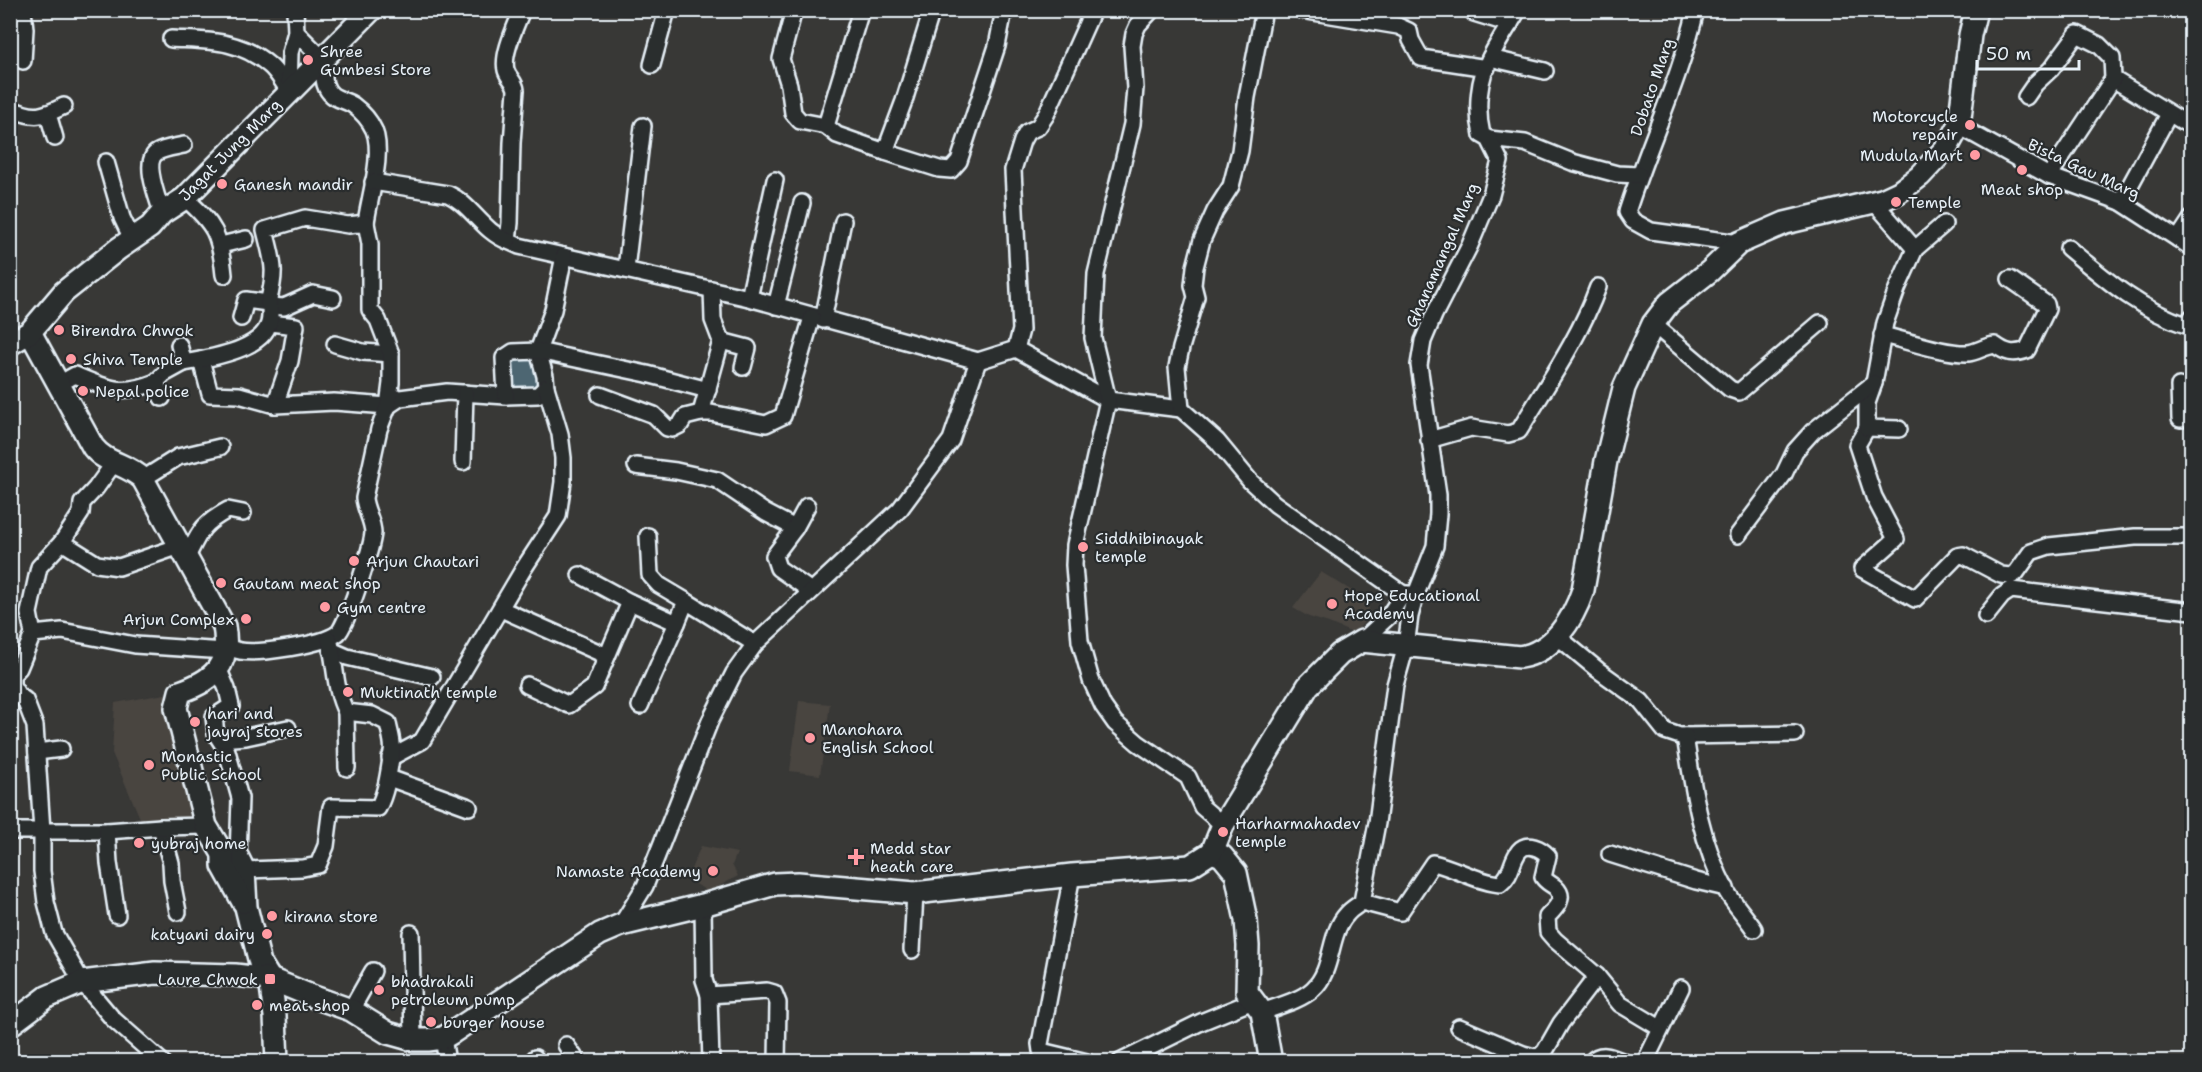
<svg xmlns="http://www.w3.org/2000/svg" width="2202" height="1072" viewBox="0 0 2202 1072" font-family="'Shantell Sans',sans-serif">
  <style>
    .built { fill: #494540 }
    .water { fill: #4d6672; stroke: #8b9ea8; stroke-width: 1.5 }
    .lines { fill: none; stroke-linecap: round; stroke-linejoin: round }
    .street-casing { stroke: #e8f1f8; stroke-width: 20 }
    .secondary-casing { stroke: #e8f1f8; stroke-width: 26 }
    .street { stroke: #2a2d2e; stroke-width: 15 }
    .secondary { stroke: #2a2d2e; stroke-width: 21 }
    .poi-dot { fill: #ff9aa2; stroke: #2a2d2e; stroke-width: 2 }
    .labels { text-anchor: middle; dominant-baseline: central; stroke-width: 4.5; stroke-linejoin: round; paint-order: stroke }
    .poi-label { font-size: 16px; fill: #e8f1f8; stroke: #2a2d2e; text-anchor: start }
    .street-label { font-size: 16px; fill: #e8f1f8; stroke: #2a2d2e }
  </style>
  <rect width="100%" height="100%" fill="#383836"/>
  <filter id="ink" filterUnits="userSpaceOnUse"><feTurbulence type="fractalNoise" baseFrequency=".0167" numOctaves="2"/><feDisplacementMap in="SourceGraphic" scale="12" xChannelSelector="R" yChannelSelector="G"/><feConvolveMatrix kernelMatrix="1 2 1 2 8 2 1 2 1" color-interpolation-filters="sRGB"/></filter>
  <g filter="url(#ink)">
    <g class="built">
      <polygon points="1321,572 1367,600 1370,614 1355,634 1329,623 1309,617 1293,608"/>
      <polygon points="170,693 197,823 143,825 112,753 115,703"/>
      <polygon points="799,701 830,704 820,775 790,771"/>
      <polygon points="701,846 737,853 732,865 738,876 708,892 687,878"/>
    </g>
    <polygon class="water" points="533,355 537,361 538,388 509,389 506,369 514,356"/>
    <g class="lines">
      <defs>
        <g id="street">
          <path d="M522 10C516 26 502 54 506 70 508 78 515 81 516 90L512 143 510 223 508 241 519 246 749 298 978 361 1016 349 1108 400 1181 409"/>
          <polyline points="794,10 781,59 789,85 793,113 800,121 826,126"/>
          <polyline points="861,10 826,126 837,135 885,152"/>
          <polyline points="932,10 904,101 885,152 939,169 951,170 959,161 997,46 1004,10"/>
          <polyline points="1152,10 1138,25 1134,34 1132,46 1135,88 1132,124 1096,274 1093,338 1108,400 1075,545 1074,565 1080,641 1091,680 1103,706 1115,723 1138,743 1188,777 1202,807 1223,825"/>
          <polyline points="1264,10 1247,97 1240,151 1231,186 1215,211 1202,240 1195,267 1193,285 1196,297 1181,348 1177,367 1181,409 1217,441 1250,481 1275,504 1403,594"/>
          <polyline points="1301,10 1398,26 1409,31 1411,40 1421,58 1487,68"/>
          <path d="M1696 10C1680 80 1648 145 1627 212L1633 221 1651 231 1739 243"/>
          <polyline points="1474,13 1510,24"/>
          <path d="M296 32 324 60C324 67 323 77 325 84 330 100 342 98 353 105 361 111 370 121 374 130 384 154 369 198 366 223"/>
          <path d="M171 39C208 41 239 39 269 65 277 71 283 83 289 91"/>
          <polyline points="1490,58 1545,71"/>
          <polyline points="23,61 25,29 23,10"/>
          <polyline points="652,65 667,10"/>
          <polyline points="2113,79 2192,127"/>
          <polyline points="289,91 290,53 296,32 295,10"/>
          <polyline points="2026,97 2035,84 2051,69 2077,34 2099,45 2112,58 2113,79 2049,176"/>
          <path d="M10 106 12 109C34 119 42 117 64 106"/>
          <polyline points="48,114 55,138"/>
          <polyline points="1959,126 2049,176 2121,202 2192,248"/>
          <polyline points="1489,139 1525,143 1572,162 1617,174 1639,175"/>
          <polyline points="106,162 122,218 132,239"/>
          <path d="M373 182 448 194C471 204 483 232 508 241"/>
          <path d="M185 198C215 225 220 234 224 275"/>
          <polyline points="1874,202 1915,249"/>
          <polyline points="2121,202 2169,114"/>
          <path d="M162 213C158 199 143 163 156 153 163 148 175 147 184 145"/>
          <polyline points="2178,239 2192,218"/>
          <polyline points="221,245 246,239"/>
          <path d="M2068 248C2105 279 2140 310 2186 325L2192 317"/>
          <polyline points="626,269 643,126"/>
          <polyline points="749,298 775,180"/>
          <polyline points="270,306 284,307 313,294 333,298"/>
          <polyline points="776,306 802,203"/>
          <polyline points="241,318 246,300 268,303"/>
          <polyline points="823,320 843,221"/>
          <polyline points="270,323 296,326 290,361 275,405"/>
          <polyline points="1653,324 1730,389 1739,392 1820,323"/>
          <path d="M1882 335C1906 340 1944 354 1968 353 1977 352 1985 346 1995 345 2006 353 2013 355 2027 350L2047 309 2046 304 2010 279"/>
          <polyline points="721,341 748,348 743,367"/>
          <polyline points="335,344 363,352 391,354"/>
          <polyline points="1016,349 1021,330 1013,170 1022,141 1027,132 1038,127 1046,115 1093,10"/>
          <polyline points="201,360 210,394 239,395 275,405 334,402 388,406 400,398 447,392 506,396 538,395 546,387 545,376 538,351 553,310 564,256"/>
          <path d="M184 363C209 358 270 350 270 316 270 310 271 307 268 303 277 269 273 263 265 230L305 218 348 225 366 223 370 244V310L378 320 391 354V383L388 406 379 429 364 498C365 510 373 521 373 533 372 547 347 625 338 633 323 645 259 654 240 651 235 650 231 648 226 647"/>
          <polyline points="156,382 164,374 184,363 179,345"/>
          <path d="M59 384 75 375C108 389 121 396 156 382L162 398"/>
          <polyline points="2179,386 2180,419 2192,418"/>
          <polyline points="600,395 654,415 667,428 672,429 680,425 685,417 701,413 711,413 766,424 783,416 812,317"/>
          <polyline points="506,396 504,358 513,352 538,351 647,374 708,390"/>
          <polyline points="701,413 721,341 713,320 712,289"/>
          <polyline points="1867,428 1857,445 1874,497 1896,539 1862,569 1915,599 1957,556 1963,555 2001,575 2011,576 2016,573 2031,552 2049,546 2135,537 2192,537"/>
          <polyline points="1899,429 1867,428 1867,403 1874,383 1885,323 1897,289 1915,249 1944,224"/>
          <path d="M1429 440 1471 428 1508 434 1519 431C1547 384 1579 339 1598 287"/>
          <polyline points="463,462 465,393"/>
          <polyline points="636,466 676,471 717,480 766,513 795,528"/>
          <polyline points="143,479 178,457 220,447"/>
          <polyline points="807,506 795,528 774,556 778,568 811,591"/>
          <polyline points="1738,535 1784,474 1795,451 1813,431 1874,383"/>
          <polyline points="648,536 650,575 659,585 686,601"/>
          <polyline points="62,542 81,513 82,503 96,488 114,463"/>
          <path d="M187 557C200 531 202 524 228 510L243 513"/>
          <polyline points="580,575 630,602 677,623 640,706"/>
          <polyline points="501,609 607,656"/>
          <polyline points="1986,616 2002,596 2011,590 2192,611"/>
          <polyline points="677,623 686,601 755,644"/>
          <polyline points="33,634 62,631 135,645 225,651"/>
          <polyline points="1557,636 1598,670 1641,701 1665,731 1680,736 1795,734"/>
          <path d="M1362 641 1388 617 1403 594H1416L1435 546 1438 514V495L1419 365 1423 341 1434 315 1470 245 1491 195 1500 161 1489 139 1482 135C1476 109 1478 79 1491 56 1499 40 1509 26 1518 10"/>
          <polyline points="331,650 347,657 432,677"/>
          <polyline points="219,670 227,689 231,706 214,717 216,734 227,751 240,798 238,858"/>
          <polyline points="527,685 569,705 594,687 630,602"/>
          <polyline points="346,712 347,768"/>
          <path d="M1685 736C1693 789 1701 844 1727 892 1735 905 1746 917 1754 929"/>
          <polyline points="220,739 246,737 288,728"/>
          <polyline points="37,752 61,749"/>
          <polyline points="390,758 422,741 524,568 558,516 563,482 563,458 560,434 546,387"/>
          <polyline points="389,778 469,807"/>
          <polyline points="161,827 171,863 172,881 178,912"/>
          <polyline points="10,831 107,831 161,827 206,826"/>
          <polyline points="107,831 109,863 117,915"/>
          <polyline points="1610,854 1696,881 1726,888"/>
          <path d="M244 870 303 868 318 865 326 846 331 807 378 808C387 791 389 770 392 752 394 743 389 731 388 723L372 715 346 712C334 689 336 663 329 639"/>
          <polyline points="1072,875 1040,1044 1041,1051 1087,1062"/>
          <path d="M1362 902 1400 912 1433 863C1456 868 1477 882 1500 884 1513 874 1510 863 1519 851 1527 841 1542 849 1548 856L1543 877C1546 882 1550 883 1555 887 1567 898 1555 909 1547 917L1548 932 1555 940 1597 976 1620 1004 1660 1028"/>
          <polyline points="703,905 704,980 709,995 711,1062"/>
          <polyline points="621,925 645,886 710,721 734,673 755,644 900,509 951,440 978,361"/>
          <polyline points="411,933 413,1040"/>
          <polyline points="912,950 915,893"/>
          <polyline points="709,995 767,991 774,993 778,1003 777,1062"/>
          <polyline points="351,1010 373,971"/>
          <path d="M1262 1012C1278 1006 1300 1001 1313 989 1334 970 1328 934 1347 914 1351 909 1357 906 1362 902L1377 823 1395 685 1406 646 1410 616 1416 594"/>
          <polyline points="1459,1027 1523,1054 1534,1057 1540,1056 1545,1051 1561,1023 1597,976"/>
          <polyline points="443,1038 447,1062"/>
          <polyline points="566,1045 578,1062"/>
          <polyline points="535,1058 536,1062"/>
          <polyline points="162,1062 113,1019 82,982 54,933 46,902 42,871 42,831 35,726 25,700 18,695 12,685 12,675 19,668 33,634 29,613 39,567 62,542 97,564 119,567 180,546"/>
          <polyline points="1120,1062 1201,1022 1253,1001"/>
          <path d="M1591 1062C1601 1051 1612 1057 1624 1062"/>
          <polyline points="1645,1062 1681,988"/>
        </g>
        <g id="secondary">
          <path d="M30 332 93 447C106 464 128 464 143 479L224 626C231 666 214 680 180 692L176 708 206 826 223 854 238 858 244 870 246 907 260 963 270 979 275 1016 277 1062"/>
          <polyline points="10,344 30,332 64,292 118,249 150,227 162,213 185,198 371,10"/>
          <polyline points="1212,852 1222,856 1236,873 1246,920 1248,946 1247,992 1262,1012 1271,1062"/>
          <polyline points="223,854 223,866 243,902"/>
          <path d="M10 1025 47 997 82 982 155 973 235 975 270 979 314 997 351 1010 388 1033 413 1040H428L443 1038 453 1032 600 934 621 925 703 905 775 884 798 883 915 893 1072 875 1190 866 1212 852 1223 825 1308 686 1340 654 1362 641 1520 657C1553 652 1573 620 1583 590L1606 461 1624 388 1653 324 1669 303 1710 271 1739 243 1785 223 1882 200 1899 192 1920 176 1948 146 1959 126 1970 35 1976 10"/>
        </g>
      </defs>
      <use href="#street" class="street-casing"/>
      <use href="#secondary" class="secondary-casing"/>
      <use href="#street" class="street"/>
      <use href="#secondary" class="secondary"/>
    </g>
  </g>
  <g class="poi-dot">
    <circle cx="308" cy="60" r="6"/>
    <circle cx="1970" cy="125" r="6"/>
    <circle cx="1975" cy="155" r="6"/>
    <circle cx="2022" cy="170" r="6"/>
    <circle cx="222" cy="184" r="6"/>
    <circle cx="1896" cy="202" r="6"/>
    <circle cx="59" cy="330" r="6"/>
    <circle cx="71" cy="359" r="6"/>
    <circle cx="83" cy="391" r="6"/>
    <circle cx="1083" cy="547" r="6"/>
    <circle cx="354" cy="561" r="6"/>
    <circle cx="221" cy="583" r="6"/>
    <circle cx="1332" cy="604" r="6"/>
    <circle cx="325" cy="607" r="6"/>
    <circle cx="246" cy="619" r="6"/>
    <circle cx="348" cy="692" r="6"/>
    <circle cx="195" cy="722" r="6"/>
    <circle cx="810" cy="738" r="6"/>
    <circle cx="149" cy="765" r="6"/>
    <circle cx="1223" cy="832" r="6"/>
    <circle cx="139" cy="843" r="6"/>
    <path d="M853 848h6v6h6v6h-6v6h-6v-6h-6v-6h6z"/>
    <circle cx="713" cy="871" r="6"/>
    <circle cx="272" cy="916" r="6"/>
    <circle cx="267" cy="934" r="6"/>
    <rect x="264" y="973" width="12" height="12" rx="3"/>
    <circle cx="379" cy="990" r="6"/>
    <circle cx="257" cy="1005" r="6"/>
    <circle cx="431" cy="1022" r="6"/>
  </g>
  <g class="labels">
    <g class="poi-label">
      <text x="320" y="51">Shree<tspan x="320" dy="18">Gumbesi Store</tspan></text>
      <text x="1958" y="116" text-anchor="end">Motorcycle<tspan x="1958" dy="18">repair</tspan></text>
      <text x="1963" y="155" text-anchor="end">Mudula Mart</text>
      <text x="234" y="184">Ganesh mandir</text>
      <text x="2022" y="189" text-anchor="middle">Meat shop</text>
      <text x="1908" y="202">Temple</text>
      <text x="71" y="330">Birendra Chwok</text>
      <text x="83" y="359">Shiva Temple</text>
      <text x="95" y="391">Nepal police</text>
      <text x="1095" y="538">Siddhibinayak<tspan x="1095" dy="18">temple</tspan></text>
      <text x="366" y="561">Arjun Chautari</text>
      <text x="233" y="583">Gautam meat shop</text>
      <text x="1344" y="595">Hope Educational<tspan x="1344" dy="18">Academy</tspan></text>
      <text x="337" y="607">Gym centre</text>
      <text x="234" y="619" text-anchor="end">Arjun Complex</text>
      <text x="360" y="692">Muktinath temple</text>
      <text x="207" y="713">hari and<tspan x="207" dy="18">jayraj stores</tspan></text>
      <text x="822" y="729">Manohara<tspan x="822" dy="18">English School</tspan></text>
      <text x="161" y="756">Monastic<tspan x="161" dy="18">Public School</tspan></text>
      <text x="1235" y="823">Harharmahadev<tspan x="1235" dy="18">temple</tspan></text>
      <text x="151" y="843">yubraj home</text>
      <text x="870" y="848">Medd star<tspan x="870" dy="18">heath care</tspan></text>
      <text x="701" y="871" text-anchor="end">Namaste Academy</text>
      <text x="284" y="916">kirana store</text>
      <text x="255" y="934" text-anchor="end">katyani dairy</text>
      <text x="258" y="979" text-anchor="end">Laure Chwok</text>
      <text x="391" y="981">bhadrakali<tspan x="391" dy="18">petroleum pump</tspan></text>
      <text x="269" y="1005">meat shop</text>
      <text x="443" y="1022">burger house</text>
    </g>
    <g class="street-label">
      <text transform="translate(1652 87) rotate(-71)">Dobato Marg</text>
      <text transform="translate(230 150) rotate(-45)">Jagat Jung Marg</text>
      <text transform="translate(2084 169) rotate(25)">Bista Gau Marg</text>
      <text transform="translate(1442 255) rotate(-66)">Ghanamangal Marg</text>
    </g>
  </g>
  <rect width="2202" height="1072" fill="none" stroke="#2a2d2e" stroke-width="36"/>
  <rect x="18" y="18" width="2166" height="1036" fill="none" stroke="#e8f1f8" stroke-width="2" filter="url(#ink)"/>
  <path d="M1977 60v9h102v-9" fill="none" stroke="#e8f1f8" stroke-width="3"/>
  <text x="1986" y="60" font-size="18" fill="#e8f1f8" stroke="#2a2d2e" stroke-width="4.5" paint-order="stroke">50 m</text>
</svg>
